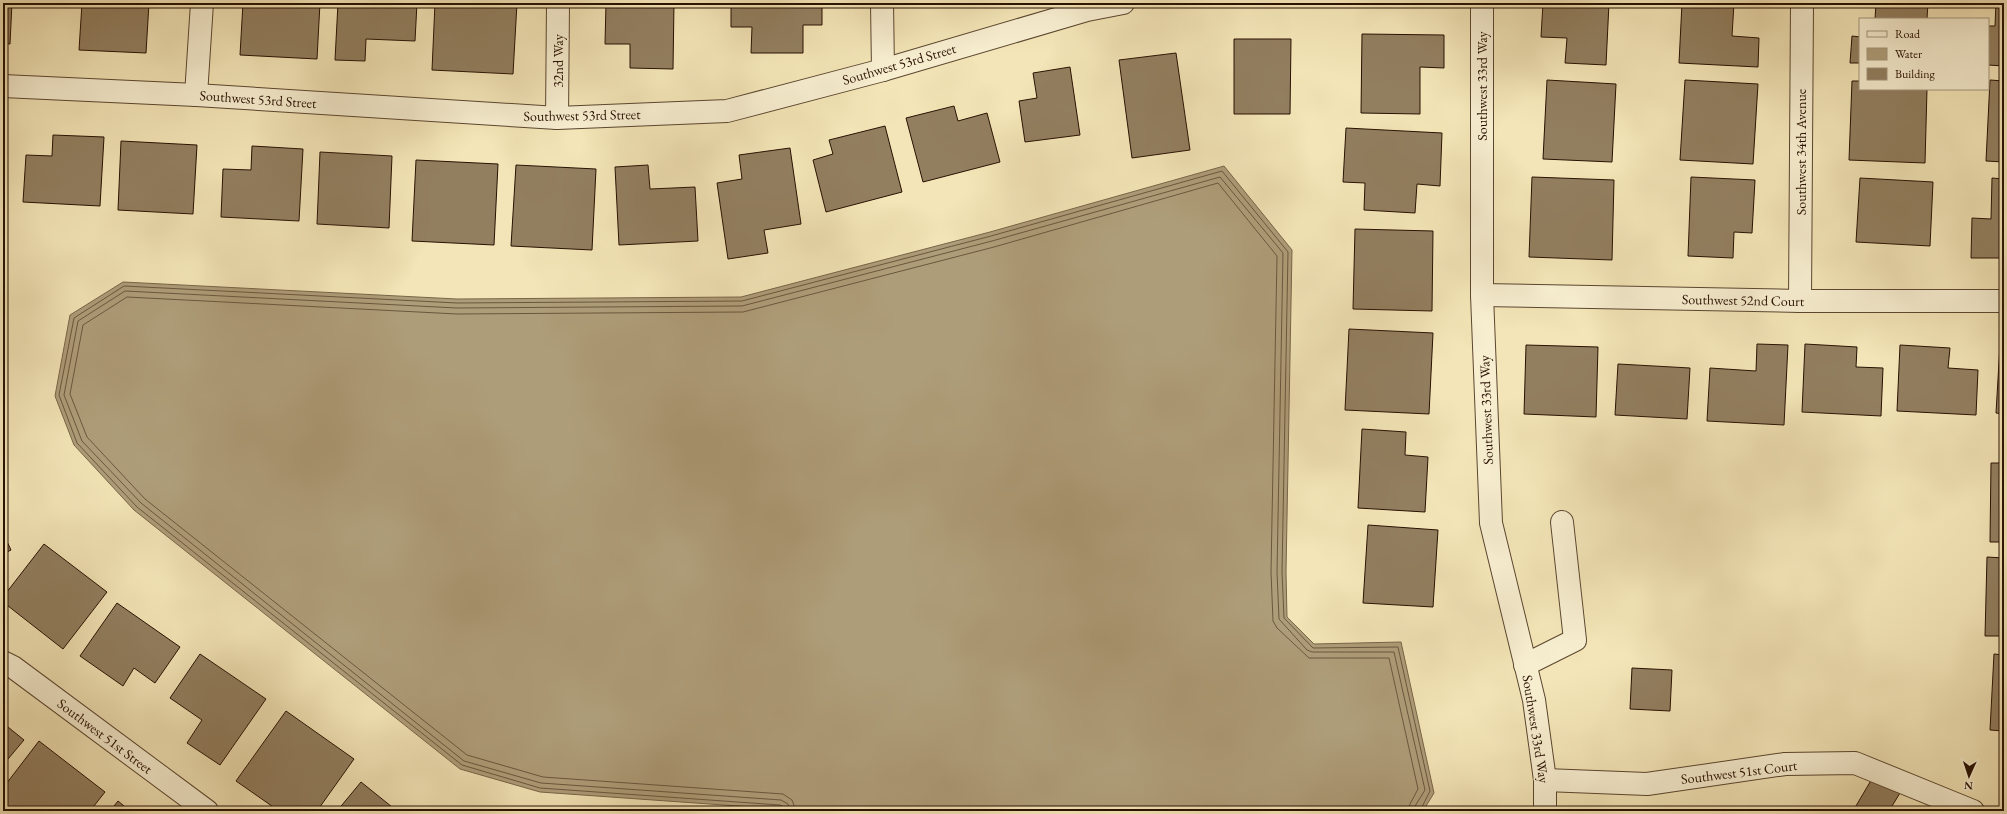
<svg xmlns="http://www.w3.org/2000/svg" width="2007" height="814" viewBox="0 0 2007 814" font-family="'EB Garamond',serif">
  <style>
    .water { fill: #ae9d79; stroke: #786549 }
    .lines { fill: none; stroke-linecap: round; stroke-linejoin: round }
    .shore { stroke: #6b573e; stroke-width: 1 }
    .building { fill: #927f60; stroke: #281102 }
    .minor-casing { stroke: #5b462f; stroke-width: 24 }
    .minor { stroke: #f7eed0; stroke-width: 22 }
    .labels { text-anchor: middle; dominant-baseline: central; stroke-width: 3; stroke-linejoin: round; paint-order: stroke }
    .street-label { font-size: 14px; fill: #281102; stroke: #f7eed0 }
  </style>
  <rect width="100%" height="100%" fill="#f3e5b7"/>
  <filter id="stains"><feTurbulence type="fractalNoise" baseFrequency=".005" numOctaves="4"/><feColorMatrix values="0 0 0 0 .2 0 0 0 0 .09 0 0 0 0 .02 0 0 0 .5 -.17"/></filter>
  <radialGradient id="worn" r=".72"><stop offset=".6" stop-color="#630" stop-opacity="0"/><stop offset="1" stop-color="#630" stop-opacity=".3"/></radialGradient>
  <polygon class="water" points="1224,166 1292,250 1286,572 1287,617 1314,644 1401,642 1434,793 1423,811 808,811 540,792 460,769 134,510 74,445 55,396 70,315 123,282 457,299 741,297 990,232"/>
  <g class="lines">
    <g class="shore">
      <polyline points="785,811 784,807 780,805 540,788 462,765 137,507 77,443 59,395 74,318 124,286 457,303 742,301 991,236 1222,171 1288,252 1282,572 1284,618 1313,648 1398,647 1430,791 1420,811"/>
      <polyline points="790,811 788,804 781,800 541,783 464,761 141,503 82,441 64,395 78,321 125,291 457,308 742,306 992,241 1220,177 1283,253 1277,572 1279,619 1307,650 1312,652 1394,652 1425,790 1415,806 1415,811"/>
      <polyline points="796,811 792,800 783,794 543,777 467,755 145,499 87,437 70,394 83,325 127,297 457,314 743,312 994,247 1218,183 1277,256 1271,572 1273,621 1277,628 1309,658 1389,658 1418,789 1410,804 1409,811"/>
    </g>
  </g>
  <g class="building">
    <polygon points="3,3 12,3 10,44 3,43"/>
    <polygon points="82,3 149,3 146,53 79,50"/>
    <polygon points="243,3 320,3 317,59 240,55"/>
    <polygon points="338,3 417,3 415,41 366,39 365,61 335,60"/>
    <polygon points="435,3 517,3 513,74 432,70"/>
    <polygon points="606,3 674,3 673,69 630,68 630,44 605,44"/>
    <polygon points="731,3 822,3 822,25 803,25 803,53 751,53 752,27 731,27"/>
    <polygon points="1543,3 1609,3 1606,65 1565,63 1567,38 1541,37"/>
    <polygon points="1682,3 1734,3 1732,36 1759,38 1758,67 1679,63"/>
    <polygon points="1876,3 1928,3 1927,19 1875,19"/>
    <polygon points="1996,3 2004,3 2004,66 1988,65 1988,26 1995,26"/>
    <polygon points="1362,34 1444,35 1444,68 1420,67 1420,114 1361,113"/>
    <polygon points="1852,36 1860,37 1860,63 1850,63"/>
    <polygon points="1234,39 1291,39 1290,114 1234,114"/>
    <polygon points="1176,53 1190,150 1132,158 1119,60"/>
    <polygon points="1070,67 1080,135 1025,142 1019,101 1037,98 1033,73"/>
    <polygon points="1547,80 1616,84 1612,162 1543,159"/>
    <polygon points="1685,80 1758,84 1753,164 1680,160"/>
    <polygon points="1990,80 2004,81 2004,162 1986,161"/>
    <polygon points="1852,81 1860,81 1860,89 1927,89 1925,163 1849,160"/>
    <polygon points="954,106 958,121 987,113 1000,162 923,182 906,118"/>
    <polygon points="885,126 902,192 826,212 813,160 833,154 829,140"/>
    <polygon points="1346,128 1442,133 1440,186 1417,184 1415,213 1364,210 1365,183 1343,182"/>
    <polygon points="53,135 104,137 100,206 23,202 26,155 52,156"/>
    <polygon points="121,141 197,145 193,214 118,210"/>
    <polygon points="252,146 303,149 299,221 221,217 223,169 251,170"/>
    <polygon points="790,148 801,224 764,230 768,253 728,259 717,183 742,179 739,155"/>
    <polygon points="320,152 392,156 389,228 317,224"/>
    <polygon points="416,160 498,164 494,245 412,241"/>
    <polygon points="516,165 596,169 592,250 511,246"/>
    <polygon points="648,165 650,189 695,187 698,241 619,245 615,167"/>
    <polygon points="1532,177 1614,180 1612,260 1529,257"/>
    <polygon points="1691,177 1755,180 1752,233 1734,232 1733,258 1688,256"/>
    <polygon points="1860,178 1933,182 1930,246 1856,242"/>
    <polygon points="1992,178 2004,179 2004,258 1971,258 1972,218 1991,219"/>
    <polygon points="1355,229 1433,231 1432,311 1353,309"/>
    <polygon points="1349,329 1433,333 1429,414 1345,410"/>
    <polygon points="1757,344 1788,345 1784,425 1707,421 1710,368 1756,371"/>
    <polygon points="1805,344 1857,347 1856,367 1883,368 1881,416 1802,412"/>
    <polygon points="1526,345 1598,347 1596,417 1524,414"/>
    <polygon points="1900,345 1950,348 1948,368 1978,370 1976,415 1897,411"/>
    <polygon points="2000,345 2004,345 2004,414 1996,413"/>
    <polygon points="1618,364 1690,368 1687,419 1615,415"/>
    <polygon points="1362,429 1406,432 1405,455 1428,457 1425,512 1358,508"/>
    <polygon points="1991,463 2004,463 2004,542 1990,542"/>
    <polygon points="1368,525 1438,530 1433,607 1363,603"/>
    <polygon points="3,533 11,550 3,554"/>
    <polygon points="44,544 107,592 63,649 3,602 3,597"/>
    <polygon points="1987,557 2004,558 2004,636 1985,636"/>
    <polygon points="117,603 180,647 155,683 134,668 123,686 80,656"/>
    <polygon points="200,654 266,699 220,765 187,743 202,720 170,698"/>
    <polygon points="1994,654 2004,655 2004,731 1990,730"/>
    <polygon points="1632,668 1672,670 1670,711 1630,709"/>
    <polygon points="286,711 354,759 317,811 279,811 236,781"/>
    <polygon points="3,723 24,740 3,765"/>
    <polygon points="39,741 105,792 90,811 3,811 3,788"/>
    <polygon points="1873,777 1900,793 1889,811 1853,811"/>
    <polygon points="361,782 397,811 337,811"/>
    <polygon points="118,801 130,811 110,811"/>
  </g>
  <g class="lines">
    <defs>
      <g id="minor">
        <polyline points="882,3 883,70"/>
        <polyline points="1482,3 1482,295 1491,523 1534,700 1545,780 1545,811"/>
        <polyline points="3,86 196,95 557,118 727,111 883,70 1087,10 1123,3"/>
        <polyline points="196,95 202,3"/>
        <polyline points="557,118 558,3"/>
        <polyline points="1482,295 1800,301 2004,301"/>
        <polyline points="1800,301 1802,3"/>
        <polyline points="3,662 13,667 207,811"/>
        <polyline points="1525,665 1575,640 1562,522"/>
        <polyline points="1545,780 1647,784 1785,764 1855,763 1973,811"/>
      </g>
    </defs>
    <use href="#minor" class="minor-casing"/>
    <use href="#minor" class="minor"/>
  </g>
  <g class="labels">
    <g class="street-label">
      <text transform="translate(558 61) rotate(-90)">32nd Way</text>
      <text transform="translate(899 64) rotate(-16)">Southwest 53rd Street</text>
      <text transform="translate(1482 86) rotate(-90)">Southwest 33rd Way</text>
      <text transform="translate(258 99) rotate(4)">Southwest 53rd Street</text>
      <text transform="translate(582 115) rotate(-1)">Southwest 53rd Street</text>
      <text transform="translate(1801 152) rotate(-90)">Southwest 34th Avenue</text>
      <text transform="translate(1743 300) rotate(1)">Southwest 52nd Court</text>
      <text transform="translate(1486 410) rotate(-92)">Southwest 33rd Way</text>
      <text transform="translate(1536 729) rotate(81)">Southwest 33rd Way</text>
      <text transform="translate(105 736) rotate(37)">Southwest 51st Street</text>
      <text transform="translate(1739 772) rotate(-7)">Southwest 51st Court</text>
    </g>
  </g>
  <rect width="2007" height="814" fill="none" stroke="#f3e5b7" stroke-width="16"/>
  <rect x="4" y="4" width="1999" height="806" fill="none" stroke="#281102" stroke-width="2"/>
  <rect x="8" y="8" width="1991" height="798" fill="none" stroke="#281102"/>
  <rect x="1859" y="18" width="130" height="72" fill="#f7eed0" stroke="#a4967e"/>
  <rect x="1867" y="31" width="20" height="6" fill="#f7eed0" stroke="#a4967e"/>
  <text x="1895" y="38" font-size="12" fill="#281102">Road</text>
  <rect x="1867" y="48" width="20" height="12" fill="#ae9d79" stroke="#a4967e"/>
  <text x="1895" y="58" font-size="12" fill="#281102">Water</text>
  <rect x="1867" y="68" width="20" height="12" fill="#927f60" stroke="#a4967e"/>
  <text x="1895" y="78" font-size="12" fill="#281102">Building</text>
  <g transform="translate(1969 776) rotate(183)" stroke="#f7eed0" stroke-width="3" paint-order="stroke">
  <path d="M0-3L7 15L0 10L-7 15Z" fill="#281102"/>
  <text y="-6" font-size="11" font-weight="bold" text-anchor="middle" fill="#281102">N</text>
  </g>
  <rect width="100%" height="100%" filter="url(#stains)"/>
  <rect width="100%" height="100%" fill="url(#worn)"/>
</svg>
